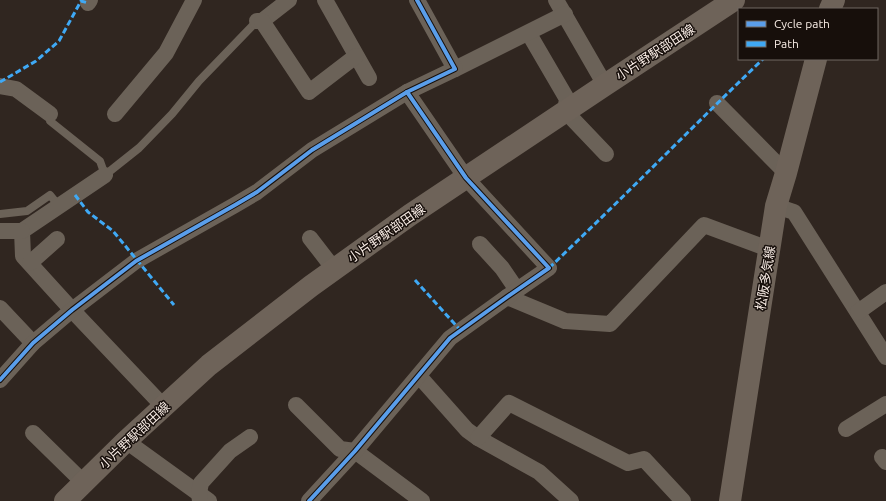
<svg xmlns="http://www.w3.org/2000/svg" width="886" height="501" viewBox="0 0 886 501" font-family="Ubuntu,'Noto Sans JP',sans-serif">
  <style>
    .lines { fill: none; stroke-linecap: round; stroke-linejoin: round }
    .lane { stroke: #6b6258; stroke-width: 8 }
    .street { stroke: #6b6258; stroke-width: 16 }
    .secondary { stroke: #6e6359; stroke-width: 22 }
    .quiet { stroke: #3fa9f5; stroke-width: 3; stroke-dasharray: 6 3; stroke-linecap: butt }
    .cycleway-casing { stroke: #170f0b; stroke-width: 6 }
    .cycleway { stroke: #5a9eea; stroke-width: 4 }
    .labels { text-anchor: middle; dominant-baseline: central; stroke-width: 3; stroke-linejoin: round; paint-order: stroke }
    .street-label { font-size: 13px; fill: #f9ede6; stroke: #170f0b }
  </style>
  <rect width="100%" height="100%" fill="#302620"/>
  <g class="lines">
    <g class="lane">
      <polyline points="50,114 50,121 100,161 105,175 139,148 172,114 199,81 257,21"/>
      <polyline points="0,214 27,211 50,195 59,206"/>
    </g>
    <g class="street">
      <polyline points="325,0 369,78"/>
      <polyline points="556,0 605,85"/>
      <polyline points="88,3 90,0"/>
      <polyline points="257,21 262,21 289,0"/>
      <polyline points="262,21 309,92 356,56"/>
      <polyline points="532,39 567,99 565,111 606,154"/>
      <polyline points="455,69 565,14"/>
      <polyline points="0,86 16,89 50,114"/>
      <polyline points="717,103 786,173"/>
      <polyline points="115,114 166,53 194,0"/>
      <polyline points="105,175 22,231 23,256 72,310 164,407"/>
      <polyline points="776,206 794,212 886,357"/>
      <polyline points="0,231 22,231"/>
      <polyline points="310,238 334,269"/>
      <polyline points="480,244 502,268 517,290"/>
      <polyline points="30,263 57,239"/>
      <polyline points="507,297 565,321 610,324 704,225 769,249"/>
      <polyline points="0,308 33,343"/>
      <polyline points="858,312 886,292"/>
      <polyline points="419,376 467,430 478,438 539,472 571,501"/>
      <polyline points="0,380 33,343 72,310 136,261 235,205 257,192 312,150 407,92 455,69 417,0"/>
      <polyline points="296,405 340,449 355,451 422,501"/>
      <polyline points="846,429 886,404"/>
      <polyline points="33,433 84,483"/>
      <polyline points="478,438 509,403 628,463 644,459 683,501"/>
      <polyline points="126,441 209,501"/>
      <polyline points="882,457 886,462"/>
      <polyline points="200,501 199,493 201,483 230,451 250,437"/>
      <polyline points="309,501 355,451 450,338 507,297 549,268 466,178 407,92"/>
    </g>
    <g class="secondary">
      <polyline points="830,9 834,0"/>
      <polyline points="65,501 126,441 209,365 311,286 410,215 605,85 734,0"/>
      <polyline points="730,501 776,206 786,173 816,59"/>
    </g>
    <g class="quiet">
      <polyline points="0,82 36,61 59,41 81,1 88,3"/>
      <polyline points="75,195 88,212 113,231 174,305"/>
      <path d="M549 268C622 199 691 128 763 59"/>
      <polyline points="415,280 461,331"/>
    </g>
    <defs>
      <g id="cycleway">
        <polyline points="0,380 33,343 72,310 136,261 235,205 257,192 312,150 407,92 455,69 417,0"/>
        <polyline points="309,501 355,451 450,338 507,297 549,268 466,178 407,92"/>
      </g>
    </defs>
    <use href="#cycleway" class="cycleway-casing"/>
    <use href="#cycleway" class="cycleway"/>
  </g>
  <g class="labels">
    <g class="street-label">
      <text transform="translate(655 52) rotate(-33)">小片野駅部田線</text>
      <text transform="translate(386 233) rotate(-35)">小片野駅部田線</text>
      <text transform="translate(765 278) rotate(-81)">松阪多気線</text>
      <text transform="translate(134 435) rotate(-43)">小片野駅部田線</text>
    </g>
  </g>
  <rect x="738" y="8" width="140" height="52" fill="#170f0b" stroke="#716863"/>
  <rect x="746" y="21" width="20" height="6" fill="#5a9eea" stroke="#716863"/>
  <text x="774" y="28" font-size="12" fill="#f9ede6">Cycle path</text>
  <rect x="746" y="41" width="20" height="6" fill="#3fa9f5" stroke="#716863"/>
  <text x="774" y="48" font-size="12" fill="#f9ede6">Path</text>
</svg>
